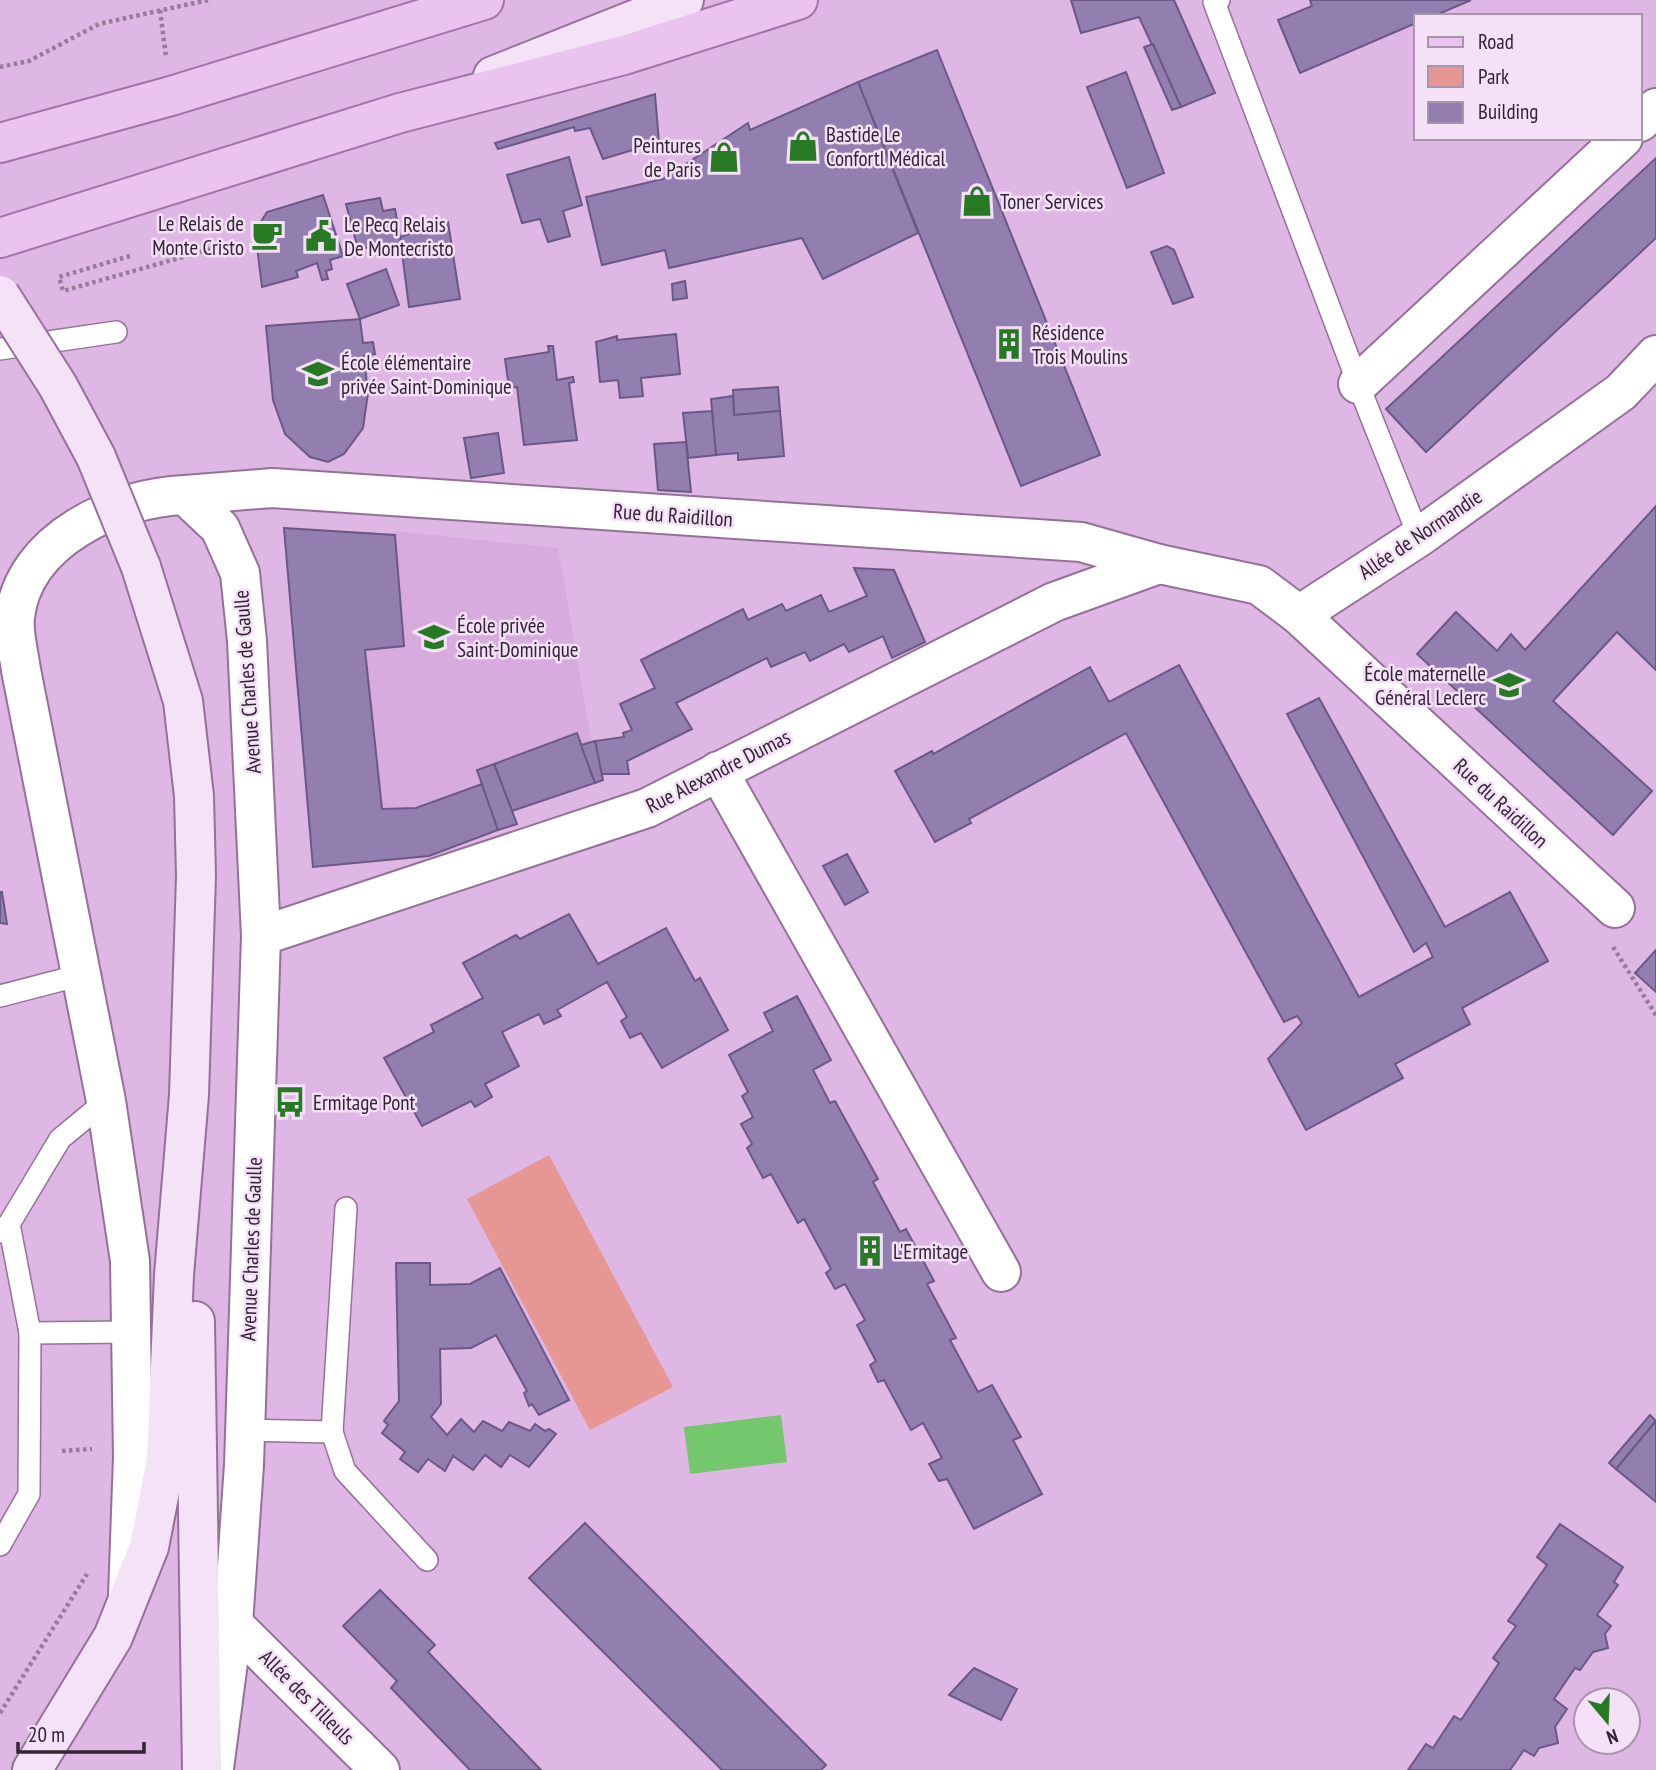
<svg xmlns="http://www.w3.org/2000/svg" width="1656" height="1770" viewBox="0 0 1656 1770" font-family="'PT Sans Narrow',sans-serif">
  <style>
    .built { fill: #d7abdd }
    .green { fill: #e69693 }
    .water { fill: #75c76e }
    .building { fill: #927fb0; stroke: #6b5886; stroke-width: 2 }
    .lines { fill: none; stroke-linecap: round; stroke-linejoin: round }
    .service-casing { stroke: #95719a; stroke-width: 24 }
    .minor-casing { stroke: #95719a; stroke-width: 42 }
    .secondary-casing { stroke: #95719a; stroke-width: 42 }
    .primary-casing { stroke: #a173a7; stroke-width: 42 }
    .path { stroke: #987a9c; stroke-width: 4.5; stroke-dasharray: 3.5 3.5; stroke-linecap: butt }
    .service { stroke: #fff; stroke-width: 21 }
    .minor { stroke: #fff; stroke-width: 38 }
    .secondary { stroke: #f4e2f7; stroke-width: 38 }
    .primary { stroke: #eac4ef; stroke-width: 38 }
    .secondary-bridge-casing { stroke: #95719a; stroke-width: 42; stroke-linecap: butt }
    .secondary-bridge { stroke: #f4e2f7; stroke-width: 38 }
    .labels { text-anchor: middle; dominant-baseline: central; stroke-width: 5; stroke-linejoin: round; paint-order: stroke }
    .poi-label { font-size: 21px; fill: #332435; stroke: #f4e0f7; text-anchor: start }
    .street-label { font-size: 21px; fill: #332435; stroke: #f4e0f7 }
  </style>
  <rect width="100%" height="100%" fill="#dfb7e4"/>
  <polygon class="built" points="284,528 394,535 394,531 558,548 589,727 603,780 513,811 517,824 429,856 313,867"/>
  <polygon class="green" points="549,1155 673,1387 590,1430 467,1199"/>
  <polygon class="water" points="781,1415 787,1462 690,1474 684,1427"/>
  <g class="building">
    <polygon points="1071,0 1174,0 1215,93 1181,107 1139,17 1081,33"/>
    <polygon points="1310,0 1471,0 1434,16 1416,16 1416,23 1300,73 1278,20 1312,6"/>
    <polygon points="1153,44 1181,107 1172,110 1144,47"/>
    <polygon points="937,50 1100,455 1021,486 858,82"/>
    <polygon points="1126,72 1164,173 1127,188 1087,87"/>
    <polygon points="858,82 918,233 823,279 802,238 669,268 665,250 602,265 586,197 663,179 748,123 750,130"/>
    <polygon points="655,94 659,142 603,159 590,128 575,131 574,127 498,149 495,143"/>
    <polygon points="569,157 582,205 563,211 570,236 548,242 540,219 522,223 507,175"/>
    <polygon points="1656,158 1656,238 1426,452 1386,409"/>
    <polygon points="323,195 343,256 330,260 332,269 326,271 328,279 322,280 317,263 296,271 298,277 262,287 255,231 267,212"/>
    <polygon points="380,198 383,211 395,209 401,243 389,245 391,252 382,254 381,246 358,249 346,204"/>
    <polygon points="448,222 460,299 409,307 400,237"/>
    <polygon points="1167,246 1174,250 1193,297 1173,304 1151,252"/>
    <polygon points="386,269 399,305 360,319 347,284"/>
    <polygon points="685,281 687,298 673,300 672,284"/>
    <polygon points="360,319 363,343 373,342 375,354 364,356 368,393 363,428 344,454 328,462 310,457 285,434 273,400 266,326"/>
    <polygon points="676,334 680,374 641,378 643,396 620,398 618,380 600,382 596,342 617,336 617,340"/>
    <polygon points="548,346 553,346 557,380 573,377 574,382 569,383 577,440 524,445 517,387 509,388 505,359 549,352"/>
    <polygon points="778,387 780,411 734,415 733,390"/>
    <polygon points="733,396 734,415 780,411 784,456 738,460 738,453 716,455 711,399"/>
    <polygon points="712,411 716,455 688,458 683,413"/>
    <polygon points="498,433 504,473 471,478 464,438"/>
    <polygon points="686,442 691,492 658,490 654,444"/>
    <polygon points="1656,506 1656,670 1617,632 1553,701 1652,791 1613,835 1417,654 1456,612 1497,651 1511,634 1525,650"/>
    <polygon points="284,528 395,535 404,646 365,650 382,809 416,808 482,784 498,830 429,856 313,867"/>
    <polygon points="854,568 894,570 925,642 892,658 883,636 849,652 844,644 810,661 805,652 771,667 767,658 676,703 692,729 627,761 629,774 601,774 595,741 624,737 623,733 632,730 620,704 655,688 641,660 743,609 748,620 782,604 786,611 821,595 829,612 867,596"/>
    <polygon points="1179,665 1359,997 1433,957 1426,943 1414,952 1287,714 1319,698 1445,927 1510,892 1548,961 1462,1008 1470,1024 1395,1064 1403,1078 1306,1130 1268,1059 1302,1023 1297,1016 1284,1022 1126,733 969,819 971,823 935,842 895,771 932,751 933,754 1090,667 1109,702"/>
    <polygon points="577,733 595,783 512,811 494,764"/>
    <polygon points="595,741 603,780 595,783 581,745"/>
    <polygon points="494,764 517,824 498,830 477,770"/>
    <polygon points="847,854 868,892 845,905 823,866"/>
    <polygon points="0,892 2,892 7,924 0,923"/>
    <polygon points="569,914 598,964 666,928 695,981 700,978 728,1030 662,1068 641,1033 630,1038 621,1021 627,1017 607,982 557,1010 561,1016 544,1024 539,1014 502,1032 519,1066 485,1084 492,1097 475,1107 471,1101 422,1126 384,1058 434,1032 431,1025 483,998 463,963 516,935 520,939"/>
    <polygon points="1656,950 1656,992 1635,973"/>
    <polygon points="797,996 831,1060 813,1070 830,1103 835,1101 878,1179 873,1182 900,1232 906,1229 934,1281 927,1284 956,1338 950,1340 978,1392 992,1385 1021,1437 1013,1440 1042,1494 974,1529 947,1479 939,1481 929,1464 942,1458 923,1423 911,1430 884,1380 878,1382 870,1365 876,1361 857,1325 865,1320 845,1284 835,1289 826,1273 831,1269 804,1219 798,1223 771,1174 763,1178 747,1148 752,1144 741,1124 753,1117 742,1096 748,1092 729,1055 773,1031 764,1013"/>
    <polygon points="396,1263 430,1263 430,1285 470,1284 500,1268 569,1400 539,1415 532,1404 529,1406 524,1393 527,1391 496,1335 471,1348 440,1349 441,1404 431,1417 447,1435 461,1419 474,1432 483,1421 502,1431 509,1422 530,1431 535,1424 545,1431 549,1429 556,1434 529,1467 510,1455 501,1467 485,1455 473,1470 453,1456 445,1471 428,1459 418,1472 400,1459 405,1452 382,1433 388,1425 384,1421 399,1401"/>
    <polygon points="1650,1415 1656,1421 1616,1469 1609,1463"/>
    <polygon points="1656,1421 1656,1502 1616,1469"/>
    <polygon points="585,1523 826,1765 821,1770 722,1770 529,1578"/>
    <polygon points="1560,1524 1623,1567 1614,1582 1618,1585 1597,1615 1611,1626 1605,1634 1608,1648 1593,1652 1580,1670 1575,1668 1554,1699 1567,1709 1555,1727 1558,1743 1539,1748 1534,1756 1524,1750 1510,1770 1408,1770 1426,1744 1433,1748 1454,1716 1461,1720 1499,1663 1493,1658 1516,1626 1508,1621 1547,1565 1537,1557"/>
    <polygon points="380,1590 435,1645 428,1652 541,1770 470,1770 391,1688 397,1681 343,1626"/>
    <polygon points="974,1668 1017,1689 1001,1720 949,1695"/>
  </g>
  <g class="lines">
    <defs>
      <g id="service">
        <polyline points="1219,0 1214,2 1364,399 1419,537"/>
        <polyline points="0,349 116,332"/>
        <polyline points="0,996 81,975"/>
        <polyline points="9,1224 30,1333"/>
        <polyline points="0,1232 9,1224 60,1139 106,1101"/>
        <polyline points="245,1430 332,1432 346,1208"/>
        <polyline points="332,1432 345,1471 427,1560"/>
        <polyline points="0,1545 29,1494 30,1333 132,1332"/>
      </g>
      <g id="minor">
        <polyline points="1640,122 1656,108"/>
        <polyline points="1358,384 1623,138"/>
        <polyline points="185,495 272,488 1081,542 1159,564 1259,585 1299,615 1419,537 1621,392 1656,355"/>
        <polyline points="1299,615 1615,908"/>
        <polyline points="718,771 1001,1272"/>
        <polyline points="261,936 647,808 1054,602 1159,564"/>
        <path d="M128 1596 133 1457 130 1261 106 1101 21 670C19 654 13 633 15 617 23 540 117 497 185 495L220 528 240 573 247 641 261 936 244 1465 233 1624 214 1768"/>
        <polyline points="233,1624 380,1770"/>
      </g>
      <g id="secondary">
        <polyline points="493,76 684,0"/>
        <polyline points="195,1321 202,1770"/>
        <polyline points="32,1770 113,1637 149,1547 166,1460 174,1275 189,1095 196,876 194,796 183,701 141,567"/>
      </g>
      <g id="primary">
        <polyline points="0,143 171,96 484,0"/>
        <polyline points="0,238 400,113 624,55 798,0"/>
      </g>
    </defs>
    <use href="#service" class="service-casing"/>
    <use href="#minor" class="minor-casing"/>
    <use href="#secondary" class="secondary-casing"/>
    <use href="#primary" class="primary-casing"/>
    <g class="path">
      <polyline points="160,10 166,57"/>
      <polyline points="0,67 29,61 99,24 208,0"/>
      <polyline points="130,256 59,277 63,291 225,245"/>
      <polyline points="1613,947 1656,1015"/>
      <polyline points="62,1451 92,1449"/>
      <polyline points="0,1713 87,1574"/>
    </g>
    <use href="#service" class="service"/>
    <use href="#minor" class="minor"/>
    <use href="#secondary" class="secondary"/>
    <use href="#primary" class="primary"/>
    <defs>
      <polyline id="secondary-bridge" points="0,295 58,386 96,457 141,567"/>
    </defs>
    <use href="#secondary-bridge" class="secondary-bridge-casing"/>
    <use href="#secondary-bridge" class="secondary-bridge"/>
  </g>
  <defs>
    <symbol id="shop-bare" viewBox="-9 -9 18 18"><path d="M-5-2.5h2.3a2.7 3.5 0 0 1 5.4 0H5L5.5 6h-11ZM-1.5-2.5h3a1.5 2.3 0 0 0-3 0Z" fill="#287923" stroke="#f4e0f7" stroke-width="2.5" paint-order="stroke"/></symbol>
    <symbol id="cafe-bare" viewBox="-9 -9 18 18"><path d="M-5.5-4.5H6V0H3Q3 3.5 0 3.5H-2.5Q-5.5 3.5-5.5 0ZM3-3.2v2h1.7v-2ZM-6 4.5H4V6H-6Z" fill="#287923" stroke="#f4e0f7" stroke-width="2.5" paint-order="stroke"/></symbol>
    <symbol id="civic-bare" viewBox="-9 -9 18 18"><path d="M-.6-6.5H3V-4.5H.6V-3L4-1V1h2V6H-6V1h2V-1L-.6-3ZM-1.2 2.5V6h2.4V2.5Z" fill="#287923" stroke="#f4e0f7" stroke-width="2.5" paint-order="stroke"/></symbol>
    <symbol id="building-bare" viewBox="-9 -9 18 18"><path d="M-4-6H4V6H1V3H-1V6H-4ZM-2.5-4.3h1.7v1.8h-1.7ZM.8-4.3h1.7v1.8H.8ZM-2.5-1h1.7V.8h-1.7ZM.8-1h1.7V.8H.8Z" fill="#287923" stroke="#f4e0f7" stroke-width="2.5" paint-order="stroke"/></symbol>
    <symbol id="school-bare" viewBox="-9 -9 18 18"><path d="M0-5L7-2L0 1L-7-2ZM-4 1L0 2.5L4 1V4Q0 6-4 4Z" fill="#287923" stroke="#f4e0f7" stroke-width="2.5" paint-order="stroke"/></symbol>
    <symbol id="bus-bare" viewBox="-9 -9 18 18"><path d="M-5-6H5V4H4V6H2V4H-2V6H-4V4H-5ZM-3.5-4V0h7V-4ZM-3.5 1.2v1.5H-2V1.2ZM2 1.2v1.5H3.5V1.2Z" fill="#287923" stroke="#f4e0f7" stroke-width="2.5" paint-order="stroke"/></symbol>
  </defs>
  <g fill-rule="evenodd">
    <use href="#shop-bare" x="781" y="124" width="44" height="44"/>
    <use href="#shop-bare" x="702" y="135" width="44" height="44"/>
    <use href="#shop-bare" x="955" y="179" width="44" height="44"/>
    <use href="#cafe-bare" x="245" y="213" width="44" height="44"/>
    <use href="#civic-bare" x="299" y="214" width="44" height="44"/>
    <use href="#building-bare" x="987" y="322" width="44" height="44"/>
    <use href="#school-bare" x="296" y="352" width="44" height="44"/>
    <use href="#school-bare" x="412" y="615" width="44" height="44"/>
    <use href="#school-bare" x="1487" y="663" width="44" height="44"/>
    <use href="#bus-bare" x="268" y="1080" width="44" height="44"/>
    <use href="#building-bare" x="848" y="1229" width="44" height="44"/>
  </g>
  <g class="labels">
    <g class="poi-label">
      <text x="826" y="134">Bastide Le<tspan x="826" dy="24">Confortl Médical</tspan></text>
      <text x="701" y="145" text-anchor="end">Peintures<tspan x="701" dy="24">de Paris</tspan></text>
      <text x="1000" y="201">Toner Services</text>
      <text x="244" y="223" text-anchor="end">Le Relais de<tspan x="244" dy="24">Monte Cristo</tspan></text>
      <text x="344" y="224">Le Pecq Relais<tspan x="344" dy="24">De Montecristo</tspan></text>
      <text x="1032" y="332">Résidence<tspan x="1032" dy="24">Trois Moulins</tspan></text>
      <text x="341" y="362">École élémentaire<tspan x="341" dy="24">privée Saint-Dominique</tspan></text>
      <text x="457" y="625">École privée<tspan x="457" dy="24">Saint-Dominique</tspan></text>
      <text x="1486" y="673" text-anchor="end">École maternelle<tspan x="1486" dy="24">Général Leclerc</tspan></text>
      <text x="313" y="1102">Ermitage Pont</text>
      <text x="893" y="1251">L'Ermitage</text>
    </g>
    <g class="street-label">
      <text transform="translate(673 515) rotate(4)">Rue du Raidillon</text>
      <text transform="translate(1420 534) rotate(-34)">Allée de Normandie</text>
      <text transform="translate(247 682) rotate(-94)">Avenue Charles de Gaulle</text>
      <text transform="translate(718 771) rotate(-27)">Rue Alexandre Dumas</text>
      <text transform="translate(1501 803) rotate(43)">Rue du Raidillon</text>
      <text transform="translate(251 1249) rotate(-88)">Avenue Charles de Gaulle</text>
      <text transform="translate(307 1697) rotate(45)">Allée des Tilleuls</text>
    </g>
  </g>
  <rect x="1414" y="14" width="228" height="126" fill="#f4e0f7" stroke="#a795a9" stroke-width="2"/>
  <rect x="1428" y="37" width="35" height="10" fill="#eac4ef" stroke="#a795a9" stroke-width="2"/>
  <text x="1478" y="49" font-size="21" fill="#332435">Road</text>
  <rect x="1428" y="66" width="35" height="21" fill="#e69693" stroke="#a795a9" stroke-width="2"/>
  <text x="1478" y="84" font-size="21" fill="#332435">Park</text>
  <rect x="1428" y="102" width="35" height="21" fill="#927fb0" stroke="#a795a9" stroke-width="2"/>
  <text x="1478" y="119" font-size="21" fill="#332435">Building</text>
  <g transform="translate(1607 1721) rotate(161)"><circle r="33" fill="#f4e0f7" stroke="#a795a9" stroke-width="2"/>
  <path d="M0-5L12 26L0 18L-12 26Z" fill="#287923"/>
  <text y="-10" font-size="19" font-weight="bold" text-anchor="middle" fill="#332435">N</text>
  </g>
  <path d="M18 1742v10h126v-10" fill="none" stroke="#332435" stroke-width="3.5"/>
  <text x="28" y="1742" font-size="21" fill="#332435" stroke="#f4e0f7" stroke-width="5" paint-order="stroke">20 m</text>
</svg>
